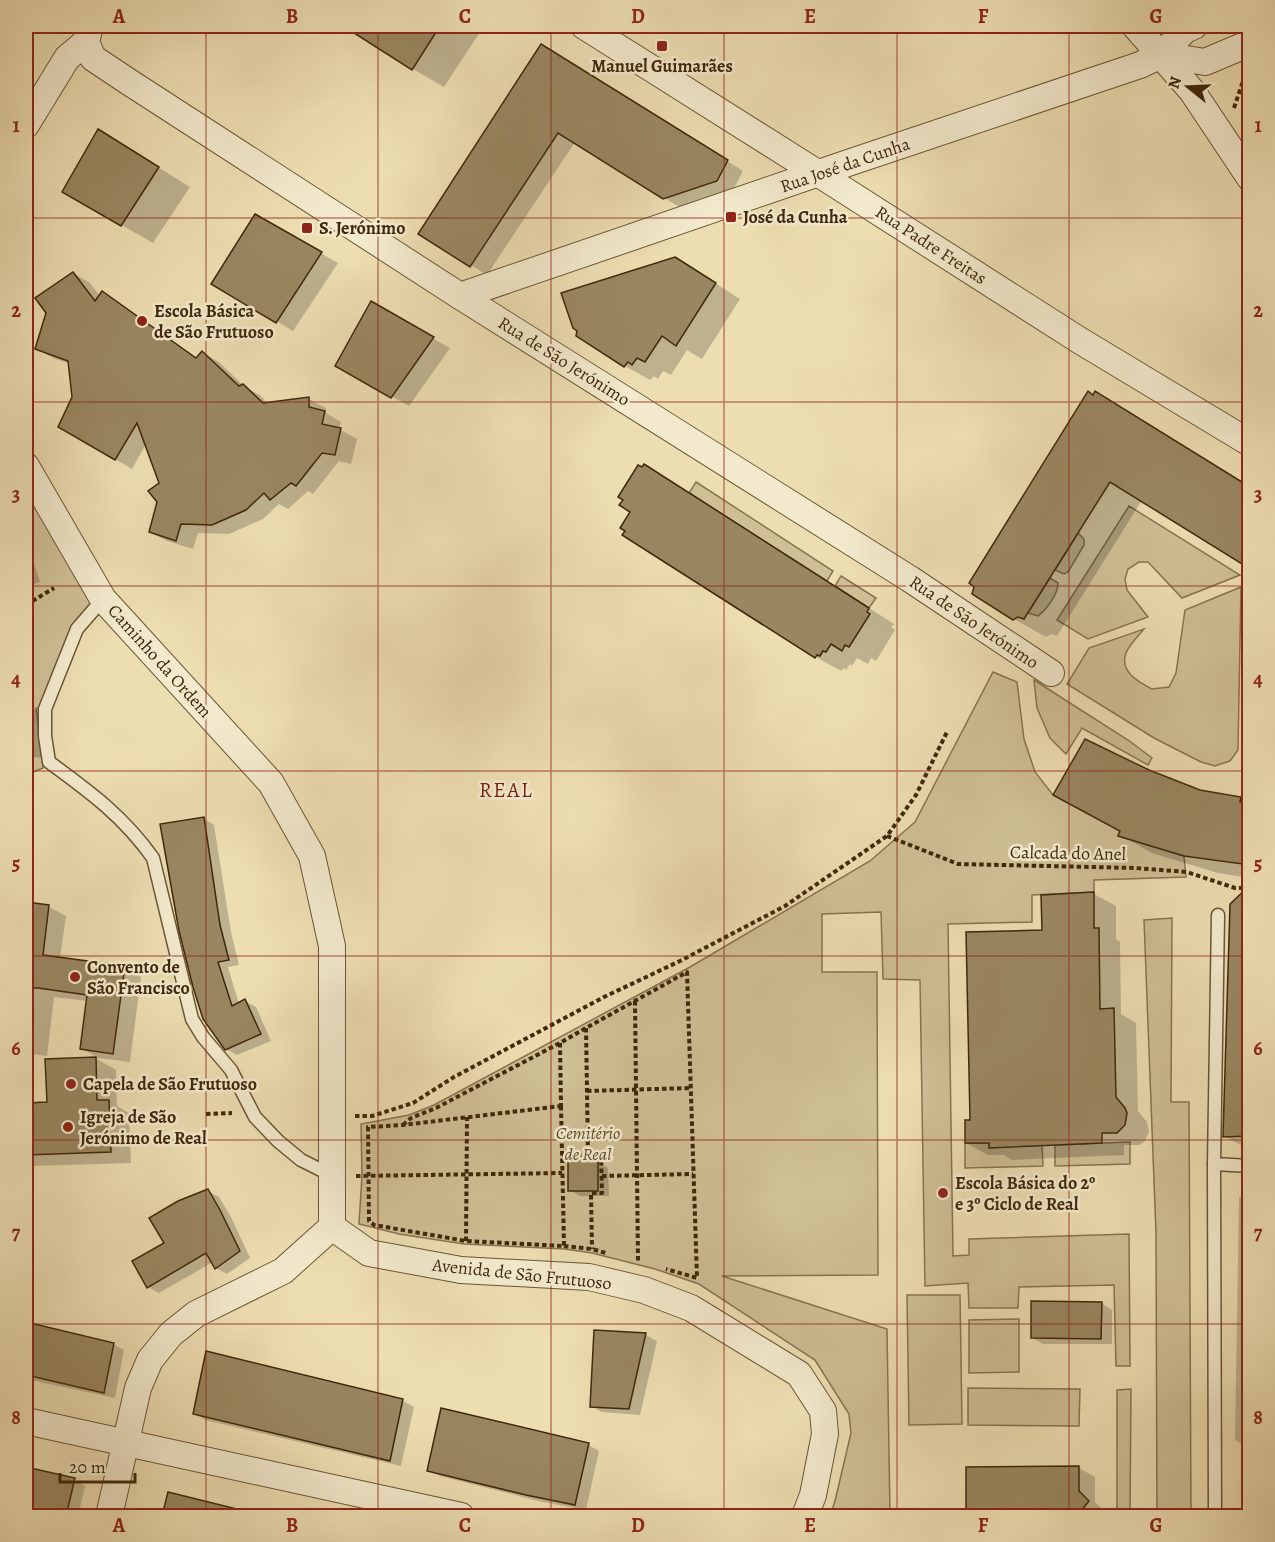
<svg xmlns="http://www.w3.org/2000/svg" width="1275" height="1542" viewBox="0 0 1275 1542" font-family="Alegreya,serif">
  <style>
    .green { fill: #cfbf95; stroke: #877450; stroke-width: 1.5 }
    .shadow { fill: #0003 }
    .building { fill: #998761; stroke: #3f280a; stroke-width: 1.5 }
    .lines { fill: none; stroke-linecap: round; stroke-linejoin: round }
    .lane-casing { stroke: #6a5634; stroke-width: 15 }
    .street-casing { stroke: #6a5634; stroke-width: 28 }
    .path { stroke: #3f280a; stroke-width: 4; stroke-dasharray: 4.5 3; stroke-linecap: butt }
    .lane { stroke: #f3eacd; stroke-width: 12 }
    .street { stroke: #f3eacd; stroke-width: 26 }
    .grid { fill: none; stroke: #8f2418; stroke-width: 1.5; stroke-opacity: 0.55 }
    .poi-dot { fill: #8f2418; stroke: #f3eacd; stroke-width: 2 }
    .labels { text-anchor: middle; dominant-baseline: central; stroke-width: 5; stroke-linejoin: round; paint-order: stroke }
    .poi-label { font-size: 18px; font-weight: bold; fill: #3f280a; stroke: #f3eacd; text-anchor: start }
    .street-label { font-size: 18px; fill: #3f280a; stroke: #f3eacd }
    .park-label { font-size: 18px; font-style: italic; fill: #634e2d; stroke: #f3eacd }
    .quarter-label { font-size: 21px; letter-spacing: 1.5px; fill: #7a1f14; stroke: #f3eacd }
    .neatline { fill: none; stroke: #8f2418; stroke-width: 2 }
    .grid-label { font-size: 20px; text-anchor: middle; font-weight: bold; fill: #8f2418 }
  </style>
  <rect width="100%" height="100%" fill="#eddeb2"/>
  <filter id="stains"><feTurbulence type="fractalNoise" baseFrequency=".00333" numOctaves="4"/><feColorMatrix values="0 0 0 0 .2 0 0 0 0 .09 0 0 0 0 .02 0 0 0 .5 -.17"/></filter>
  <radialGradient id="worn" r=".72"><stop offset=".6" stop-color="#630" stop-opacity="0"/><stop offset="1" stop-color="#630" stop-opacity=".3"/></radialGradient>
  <g class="green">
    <polygon points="26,466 103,599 77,629 45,709 36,708 43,768 26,775"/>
    <polygon points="696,482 833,571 827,581 689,493"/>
    <polygon points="1129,506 1240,575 1182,598 1148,562 1139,562 1128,569 1125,579 1127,590 1148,617 1088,639 1057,620"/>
    <polygon points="1078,533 1084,539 1084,545 1068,572 1064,574 1055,570"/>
    <polygon points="841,576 876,598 869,608 835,586"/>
    <path d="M1050 578 1058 583C1058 594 1047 609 1038 616L1028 613Z"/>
    <path d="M1241 587 1238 750 1230 761 1215 766 1201 762 1154 738 1067 684 1089 648 1144 629C1138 636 1129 645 1126 653 1119 672 1139 682 1152 689L1169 687 1176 673 1185 610Z"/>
    <polygon points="993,672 1017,682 1024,739 1035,772 1053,795 1120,831 1118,836 1184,856 1186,877 1094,880 1094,892 1032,895 1032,922 948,924 953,1256 969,1255 969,1239 1129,1234 1130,1366 1116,1366 1114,1285 1019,1287 1018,1308 969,1308 968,1283 925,1286 920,980 883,979 881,912 822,914 822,972 877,972 878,1275 722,1276 887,1329 890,1516 830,1516 835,1501 851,1433 849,1414 815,1360 699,1284 655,1269 592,1253 565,1249 464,1244 399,1234 359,1224 362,1176 361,1124 409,1115 434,1105 690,967 870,861 915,822"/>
    <polygon points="1034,680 1128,740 1152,758 1148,765 1082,728 1066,754 1050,738 1037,708"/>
    <polygon points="1172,918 1171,1102 1189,1102 1191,1516 1157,1516 1156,1233 1144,920"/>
    <polygon points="1130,1142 1130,1164 1055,1166 1055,1145"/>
    <polygon points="965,1143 989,1143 989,1148 1042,1145 1043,1166 965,1168"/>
    <polygon points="907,1295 960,1295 962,1424 909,1425"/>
    <polygon points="1019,1319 1019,1372 969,1373 969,1320"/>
    <polygon points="968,1388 1080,1389 1079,1426 968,1425"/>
    <polygon points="1131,1389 1130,1516 1117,1516 1117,1390"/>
  </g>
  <g class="shadow">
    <polygon points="346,26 484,26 444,87 413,69"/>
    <polygon points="687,26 708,26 702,34"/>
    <polygon points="558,56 743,171 733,190 681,208 575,142 487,275 420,233"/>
    <polygon points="130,150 190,187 153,243 64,192"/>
    <polygon points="256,216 338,263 293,331 213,283"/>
    <polygon points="73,273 90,283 100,296 118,303 197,358 203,353 219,362 246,388 260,395 268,404 309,399 326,408 326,413 341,422 339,429 357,439 351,464 339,461 313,494 308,491 288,509 279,504 263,519 229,534 198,533 193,549 167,541 150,532 159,502 161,484 146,444 132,469 60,426 74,398 70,364 53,358 36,348"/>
    <polygon points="701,274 740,299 702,359 687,350 671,375 663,371 658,379 654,376 650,380 625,366 579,330"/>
    <polygon points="372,303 450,348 409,406 337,366"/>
    <polygon points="1089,394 1142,500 1057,636 1051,634 1046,637 1014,619"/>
    <polygon points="645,466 670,480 894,624 891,627 895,630 876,661 871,658 868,664 857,658 852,666 850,664 846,670 844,668 841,671 816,657 632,511"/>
    <polygon points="26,551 31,555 40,582 26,587"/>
    <polygon points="26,695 33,710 36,709 46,715 50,759 26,756"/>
    <polygon points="1148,771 1200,791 1250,800 1250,878 1218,873 1152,853 1120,835"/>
    <polygon points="203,818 214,825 231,932 239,965 228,967 239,1004 245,1001 256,1007 271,1041 237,1055 226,1049"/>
    <polygon points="1250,887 1250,1150 1224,1136"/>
    <polygon points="1094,894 1116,906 1116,939 1120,942 1121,1014 1136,1023 1138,1111 1147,1122 1149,1132 1144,1142 1139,1145 1124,1145 1124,1155 1012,1160 1004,1155 988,1155 966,1143 972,1121 1043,932"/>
    <polygon points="26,904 49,907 66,916 60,958 125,967 141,977 130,1062 98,1058 81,1048 88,1001 54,997 47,1056 26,1053"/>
    <polygon points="95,1058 116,1070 117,1106 129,1113 131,1163 31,1166 26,1163 26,1104 48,1103"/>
    <polygon points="598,1162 608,1168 609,1196 580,1196 569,1190"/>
    <polygon points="208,1191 219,1197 231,1217 250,1258 227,1274 216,1268 213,1262 159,1293 148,1287 166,1243"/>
    <polygon points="1239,1197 1250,1197 1250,1449 1235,1440"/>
    <polygon points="1101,1303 1112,1310 1112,1344 1043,1344 1032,1338"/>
    <polygon points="26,1324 113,1344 124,1350 115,1398 26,1379"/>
    <polygon points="596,1332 646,1335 657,1341 640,1415 602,1412 591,1406"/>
    <polygon points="208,1353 403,1401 414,1407 401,1466 205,1420 194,1413"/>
    <polygon points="588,1445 599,1451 586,1510 538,1501 440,1476 429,1470"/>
    <polygon points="26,1468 74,1480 85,1486 78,1516 26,1516"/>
    <polygon points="968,1468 1079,1468 1095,1477 1095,1502 1104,1511 1100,1516 968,1516"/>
    <polygon points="169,1493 261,1516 164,1516"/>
  </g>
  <g class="building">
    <polygon points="343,26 440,26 412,70"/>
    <polygon points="541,44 728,160 717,181 663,199 558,133 470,267 418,234"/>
    <polygon points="98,129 159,167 121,226 62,192"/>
    <polygon points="255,214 322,252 276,323 211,284"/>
    <polygon points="675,257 716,283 676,346 662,336 645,362 637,358 632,365 628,362 624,367 576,336 577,331 573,328 561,293"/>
    <polygon points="73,272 95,301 102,291 196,358 202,351 239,386 243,384 263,403 309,397 309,407 325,411 322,424 341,428 335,455 322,453 296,486 291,483 270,500 264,493 246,510 212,525 181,524 176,541 149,532 157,502 148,491 159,483 137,423 115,460 58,427 72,397 68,361 35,349 46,313 35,298"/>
    <polygon points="371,301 434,337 391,398 335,366"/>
    <polygon points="1088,391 1093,395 1095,391 1250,487 1250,569 1110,482 1024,619 1018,617 1013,620 972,594 974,587 969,583"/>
    <polygon points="644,464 869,608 867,612 870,614 849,647 845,645 842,651 831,644 826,652 823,651 820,656 817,655 815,658 622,535 625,531 620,528 630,512 619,505 623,500 618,497 638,465 642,467"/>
    <polygon points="1085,739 1149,770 1200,790 1241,797 1240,802 1250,804 1250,865 1184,856 1118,836 1120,831 1053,795"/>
    <polygon points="204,817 220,925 229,960 218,962 232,1006 245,999 261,1034 225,1050 203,1019 193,987 179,931 160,824"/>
    <polygon points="1250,885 1250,1136 1223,1137 1230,904"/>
    <polygon points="1094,892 1094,928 1099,928 1100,1009 1114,1008 1116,1097 1125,1108 1127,1113 1125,1125 1117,1133 1102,1133 1102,1143 989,1148 989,1143 965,1143 965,1120 970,1120 966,932 1042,930 1041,895"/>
    <polygon points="26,902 49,905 43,955 125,966 113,1054 80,1049 87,995 38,988 26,988"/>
    <polygon points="96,1057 97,1100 109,1100 111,1152 26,1155 26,1103 47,1102 45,1059"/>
    <rect x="568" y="1160" width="30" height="31"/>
    <polygon points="208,1189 220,1210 240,1251 215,1269 206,1253 147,1288 132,1261 164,1243 149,1218 178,1201"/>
    <polygon points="1031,1301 1102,1302 1101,1339 1031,1338"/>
    <polygon points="26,1322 114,1343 104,1393 26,1375"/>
    <polygon points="594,1330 646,1333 629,1409 590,1407"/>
    <polygon points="206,1351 403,1399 390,1461 193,1414"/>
    <polygon points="441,1408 589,1443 575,1505 526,1495 427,1471"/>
    <polygon points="1079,1466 1079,1491 1089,1501 1077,1516 966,1516 966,1467"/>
    <polygon points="26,1467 75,1478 66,1516 26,1516"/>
    <polygon points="168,1492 237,1509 236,1516 162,1516"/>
  </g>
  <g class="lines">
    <defs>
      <g id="lane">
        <path d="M103 599 77 629 45 709V736L49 762C90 792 123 816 153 858L192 1019 203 1037 231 1070 255 1117 278 1141 301 1160 331 1175"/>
        <polyline points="1218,915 1214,1164 1250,1166"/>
        <polyline points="1214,1164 1215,1516"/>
      </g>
      <g id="street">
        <polyline points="584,26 819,174 1079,340 1250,443"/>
        <polyline points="1135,26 1192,91 1250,178"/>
        <polyline points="86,42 93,58 129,82 460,296 910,579 1051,673"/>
        <polyline points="1161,55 1205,62 1250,43"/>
        <polyline points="26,125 67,58 86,42 90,26"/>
        <polyline points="460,296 851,162 1140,65 1161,55 1185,30 1194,26"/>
        <polyline points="26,466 103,599 271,783 312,856 332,946 332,1227"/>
        <polyline points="332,1227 369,1253 461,1270 589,1277 644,1290 691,1308 799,1374 823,1411 825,1434 813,1495 805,1516"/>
        <polyline points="26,1421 461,1516"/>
        <polyline points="109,1516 138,1388 150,1360 171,1334 196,1314 283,1271 332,1227"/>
      </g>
    </defs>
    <use href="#lane" class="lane-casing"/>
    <use href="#street" class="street-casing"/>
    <g class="path">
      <polyline points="1234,108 1243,81 1250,73"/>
      <polyline points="26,605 54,588"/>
      <polyline points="887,836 958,864 1135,868 1187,872 1235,888 1250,888"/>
      <polyline points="635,1001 638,1261"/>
      <polyline points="586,1028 588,1154"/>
      <polyline points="560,1043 561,1106"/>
      <polyline points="587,1091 690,1088"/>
      <polygon points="561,1106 564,1246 466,1241 374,1225 369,1221 368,1127 403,1125"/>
      <polyline points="206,1114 232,1113"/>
      <polyline points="355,1116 372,1116 413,1103 454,1077 604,997 680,961 785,906 887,836 916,795 947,732"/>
      <polyline points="403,1125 411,1118 436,1108 560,1043 586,1028 687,972 697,1278 666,1269"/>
      <polyline points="562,1155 601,1155 602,1193 591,1193 592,1249"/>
      <polyline points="356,1176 562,1173"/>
      <polyline points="602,1176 693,1174"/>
      <polyline points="466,1241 467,1117"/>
      <polyline points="564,1246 592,1249 606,1253"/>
    </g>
    <use href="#lane" class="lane"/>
    <use href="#street" class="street"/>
  </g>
  <path class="grid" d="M206 26V1516M378 26V1516M551 26V1516M724 26V1516M897 26V1516M1069 26V1516M26 218H1250M26 402H1250M26 586H1250M26 771H1250M26 956H1250M26 1140H1250M26 1324H1250"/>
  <g class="poi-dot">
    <rect x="656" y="40" width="12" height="12" rx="3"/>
    <rect x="725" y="211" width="12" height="12" rx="3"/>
    <rect x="301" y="222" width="12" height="12" rx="3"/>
    <circle cx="142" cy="321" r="6"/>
    <circle cx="75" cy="977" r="6"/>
    <circle cx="71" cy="1084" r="6"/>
    <circle cx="68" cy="1127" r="6"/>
    <circle cx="943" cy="1193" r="6"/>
  </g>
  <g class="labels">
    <g class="poi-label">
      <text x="662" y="66" text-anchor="middle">Manuel Guimarães</text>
      <text x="743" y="217">José da Cunha</text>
      <text x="319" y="228">S. Jerónimo</text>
      <text x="154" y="311">Escola Básica<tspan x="154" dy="21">de São Frutuoso</tspan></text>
      <text x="87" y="967">Convento de<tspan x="87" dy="21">São Francisco</tspan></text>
      <text x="83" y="1084">Capela de São Frutuoso</text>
      <text x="80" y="1117">Igreja de São<tspan x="80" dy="21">Jerónimo de Real</tspan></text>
      <text x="955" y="1183">Escola Básica do 2º<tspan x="955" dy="21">e 3º Ciclo de Real</tspan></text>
    </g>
    <g class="street-label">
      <text transform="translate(845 165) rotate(-19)">Rua José da Cunha</text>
      <text transform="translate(931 245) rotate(33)">Rua Padre Freitas</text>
      <text transform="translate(564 361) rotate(32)">Rua de São Jerónimo</text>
      <text transform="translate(974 622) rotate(34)">Rua de São Jerónimo</text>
      <text transform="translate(160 661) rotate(48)">Caminho da Ordem</text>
      <text transform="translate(1068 853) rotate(1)">Calcada do Anel</text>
      <text transform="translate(522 1274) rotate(6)">Avenida de São Frutuoso</text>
    </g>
    <g class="park-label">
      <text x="588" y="1133">Cemitério<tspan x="588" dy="21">de Real</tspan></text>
    </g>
    <g class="quarter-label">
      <text x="506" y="790">REAL</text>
    </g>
  </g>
  <rect width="1275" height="1542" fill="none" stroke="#eddeb2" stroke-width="66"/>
  <g transform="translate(1188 87) rotate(288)" stroke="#f3eacd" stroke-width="4.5" paint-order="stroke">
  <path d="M0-4.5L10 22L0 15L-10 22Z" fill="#3f280a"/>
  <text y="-9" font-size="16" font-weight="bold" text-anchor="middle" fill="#3f280a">N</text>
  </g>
  <path d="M60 1473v9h75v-9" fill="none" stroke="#3f280a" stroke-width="3"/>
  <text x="69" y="1473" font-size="18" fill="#3f280a" stroke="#f3eacd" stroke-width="4.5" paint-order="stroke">20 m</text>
  <rect x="33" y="33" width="1209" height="1476" class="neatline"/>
  <g class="grid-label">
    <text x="119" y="23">A</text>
    <text x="292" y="23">B</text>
    <text x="465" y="23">C</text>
    <text x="638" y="23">D</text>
    <text x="810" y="23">E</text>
    <text x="983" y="23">F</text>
    <text x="1156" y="23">G</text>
    <text x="16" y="132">1</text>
    <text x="1258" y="132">1</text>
    <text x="16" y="317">2</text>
    <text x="1258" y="317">2</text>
    <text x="16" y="501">3</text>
    <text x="1258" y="501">3</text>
    <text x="16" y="686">4</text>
    <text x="1258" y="686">4</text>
    <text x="16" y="870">5</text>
    <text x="1258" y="870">5</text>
    <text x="16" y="1055">6</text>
    <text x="1258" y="1055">6</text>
    <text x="16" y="1239">7</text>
    <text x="1258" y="1239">7</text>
    <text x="16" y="1424">8</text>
    <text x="1258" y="1424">8</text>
    <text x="119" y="1532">A</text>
    <text x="292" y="1532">B</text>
    <text x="465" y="1532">C</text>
    <text x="638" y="1532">D</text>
    <text x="810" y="1532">E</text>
    <text x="983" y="1532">F</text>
    <text x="1156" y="1532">G</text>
  </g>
  <rect width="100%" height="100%" filter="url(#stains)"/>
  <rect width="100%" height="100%" fill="url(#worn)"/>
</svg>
